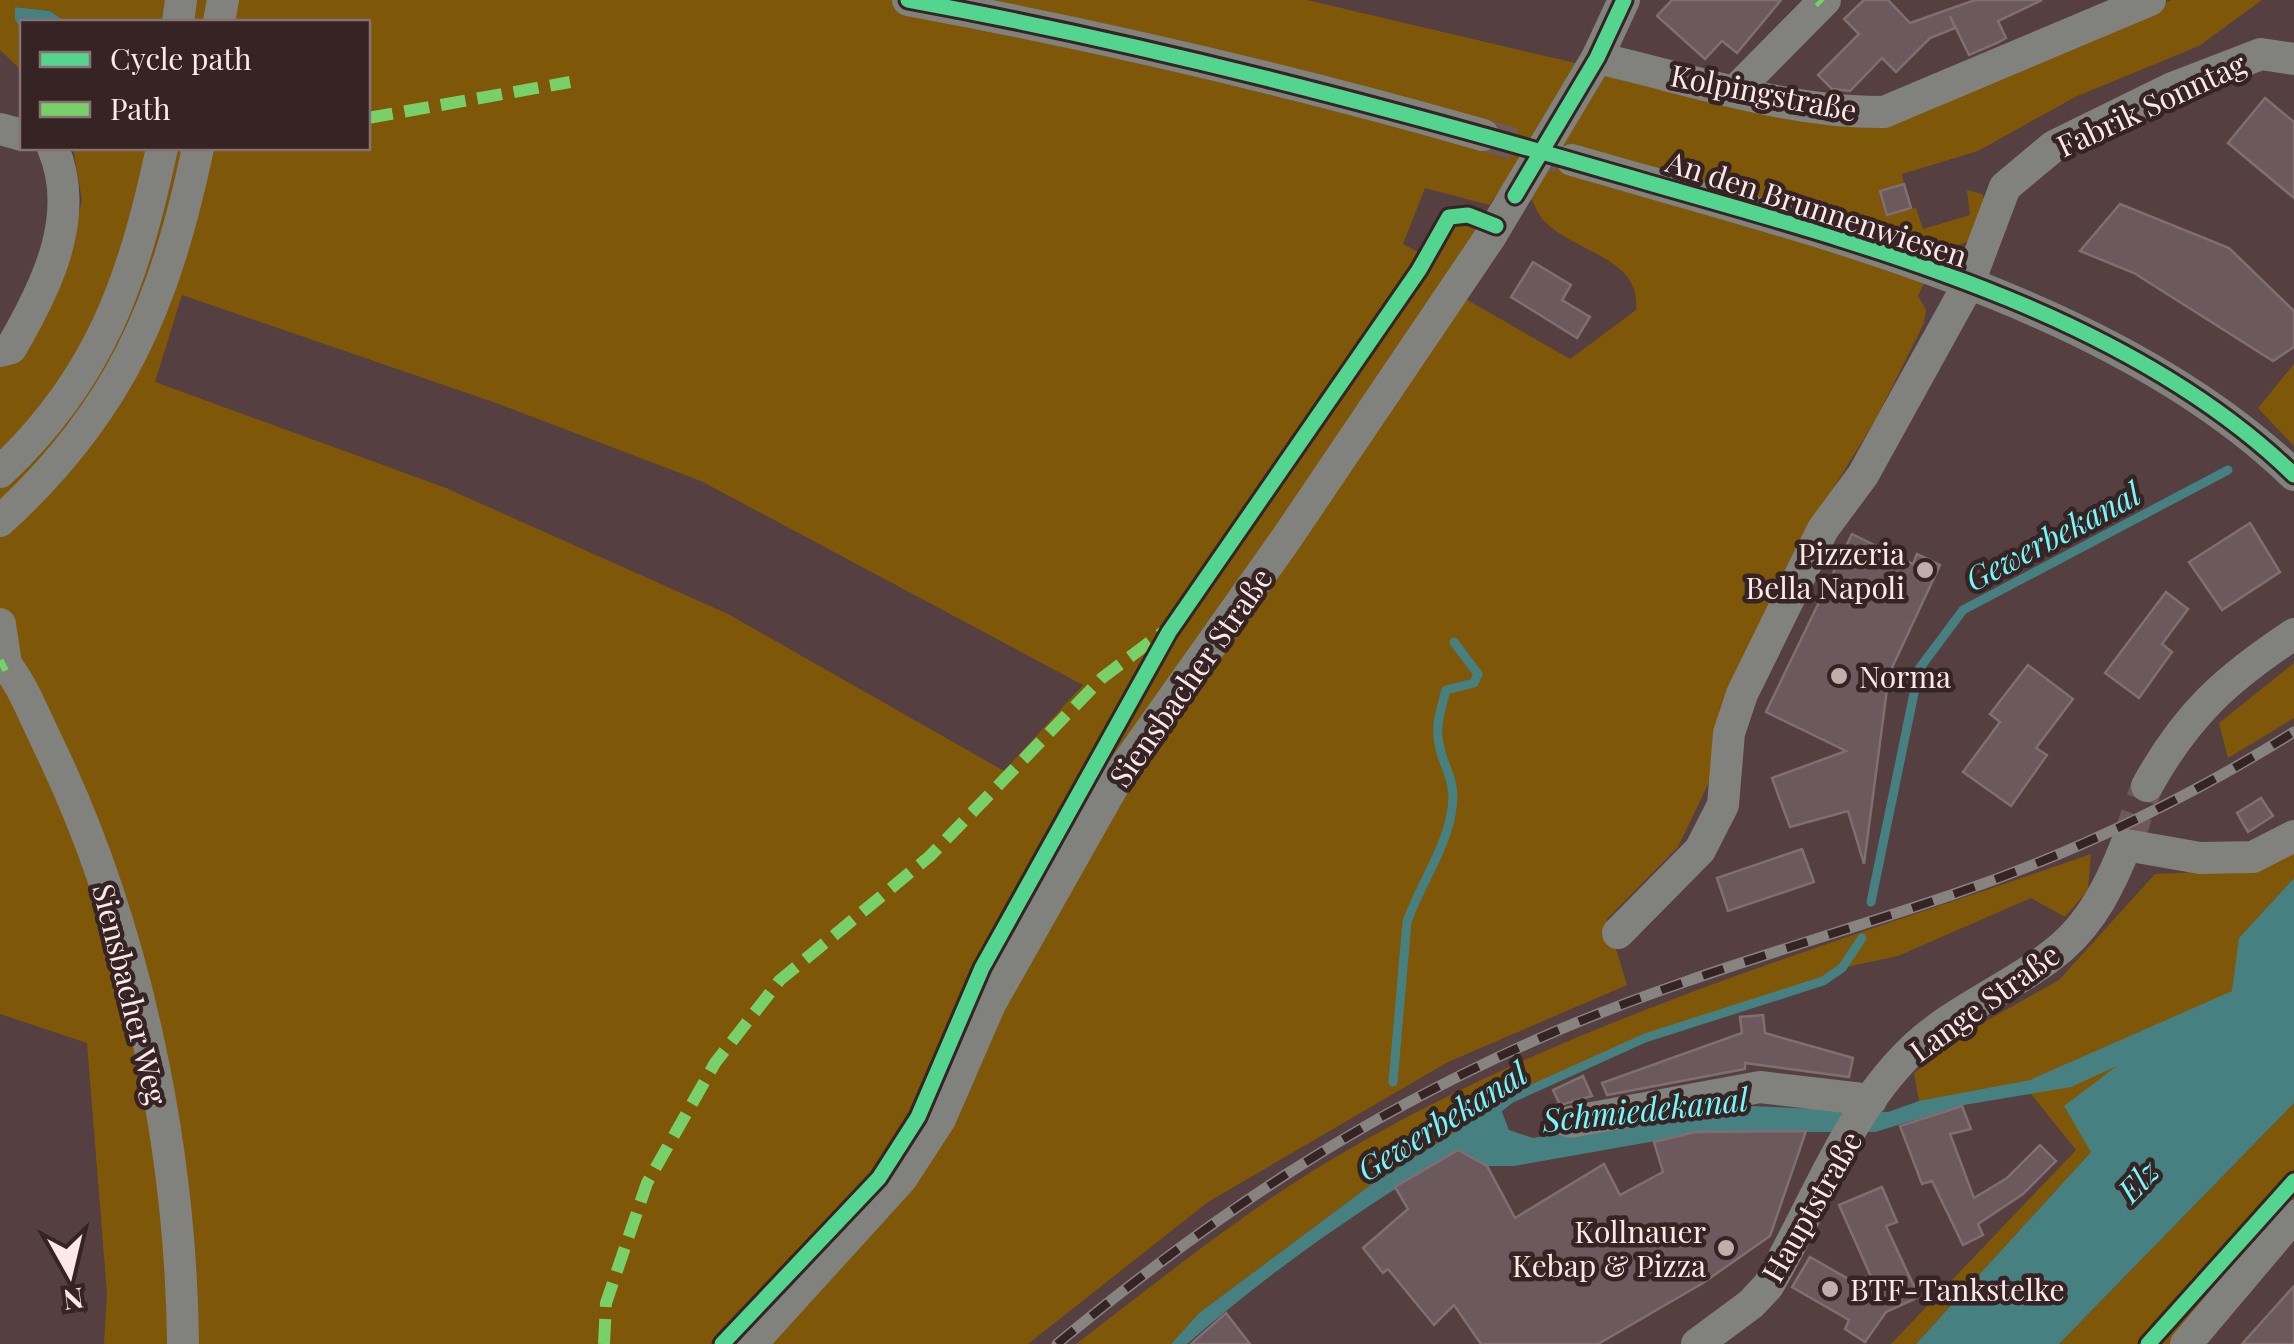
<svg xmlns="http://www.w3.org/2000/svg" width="2294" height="1344" viewBox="0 0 2294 1344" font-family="'Playfair Display',serif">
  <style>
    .green { fill: #7f5709; fill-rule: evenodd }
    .water { fill: #468081 }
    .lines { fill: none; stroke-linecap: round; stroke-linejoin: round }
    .stream { stroke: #468081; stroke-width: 9 }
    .building { fill: #6b595d; stroke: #806e71; stroke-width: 2.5 }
    .minor-tunnel { stroke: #6e5859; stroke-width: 32; stroke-dasharray: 32 16; stroke-linecap: butt }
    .minor { stroke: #81817d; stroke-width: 32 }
    .rail-casing { stroke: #878381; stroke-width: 11 }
    .rail { stroke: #362424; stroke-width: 8; stroke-dasharray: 22; stroke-linecap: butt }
    .quiet { stroke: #78d068; stroke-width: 12; stroke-dasharray: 25 12; stroke-linecap: butt }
    .cycleway-casing { stroke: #362424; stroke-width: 21 }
    .cycleway { stroke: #53d58f; stroke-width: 15 }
    .poi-dot { fill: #c2adad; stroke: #362424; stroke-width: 4 }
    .labels { text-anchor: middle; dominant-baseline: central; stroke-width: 9; stroke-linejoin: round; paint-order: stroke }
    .street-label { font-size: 30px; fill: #fde8e8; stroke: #362424 }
    .poi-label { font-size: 30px; fill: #fde8e8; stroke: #362424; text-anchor: end }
    .water-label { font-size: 32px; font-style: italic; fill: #73fafd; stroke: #362424 }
  </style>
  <rect width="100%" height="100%" fill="#553f40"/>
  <g class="green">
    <path d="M0 0H1307L1750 104 1951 97 2172 0H2262L2199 46 2075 97 1978 151 1902 174 1904 184 1880 191 1887 215 1916 208 1923 229 1970 215 1967 190 1982 194 1986 205 1972 240 1939 252 1918 296 1926 310 1924 323 1876 419 1800 542 1720 708 1712 776 1678 847 1607 919 1627 985 1448 1062 1208 1202 1028 1344H104L107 1294 87 1043 0 1014V366L65 270 82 200 73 148H368V22H66L50 11 16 7 15 20 22 31V71L0 50ZM1425 188 1489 205 1498 192 1532 200C1535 206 1539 216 1544 221 1574 252 1642 258 1636 310L1570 359 1445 287 1478 232 1473 224 1462 220 1453 225 1426 276 1410 268 1418 252 1403 244ZM182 295 496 403 701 481 1083 685 1004 771 728 614 446 488 155 382Z"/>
    <polygon points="2294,364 2294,446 2258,408"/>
    <polygon points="2294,663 2294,718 2228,758 2219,723"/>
    <polygon points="2294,848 2294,878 2239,938 2240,1000 2065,1106 2092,1151 1916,1344 1891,1344 2076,1150 2027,1089 1920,1107 1914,1073 1977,1026 2059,980 2155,874 2229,871"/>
    <path d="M2091 854 2088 890 2065 917 2031 898 1898 956 1842 968 1823 981 1645 1038 1499 1104 1372 1184 1199 1313 1171 1344H1076C1160 1280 1243 1212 1334 1158 1569 1018 1836 944 2091 854Z"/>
    <polygon points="2294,1103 2294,1216 2186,1344 2059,1344"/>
  </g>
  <g class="water">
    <polygon points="15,7 50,11 66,22 22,22 22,31 15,20"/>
    <path d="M2294 878V1103L2059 1344H1916L2091 1152 2064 1106 2117 1066 2071 1087 1964 1105 1875 1132H1706L1514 1166H1487L1458 1150C1363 1207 1270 1271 1187 1344H1171L1199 1313 1372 1184 1499 1104 1509 1130 1533 1138 1674 1113 1749 1106 1888 1112 1919 1101 2030 1080 2232 991 2239 938Z"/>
  </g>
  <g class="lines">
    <g class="stream">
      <polyline points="1871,902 1919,669 1963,610 2228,470"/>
      <path d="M1393 1082 1407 922C1421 881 1452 841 1453 797 1453 776 1442 763 1439 744 1435 726 1441 708 1446 690L1474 683 1478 674 1454 642"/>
      <polyline points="1494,1112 1510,1099 1645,1038 1823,981 1842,968 1862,938"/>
    </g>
  </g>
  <g class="building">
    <polygon points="1672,0 1781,0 1737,53 1722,41 1705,59 1657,16"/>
    <polygon points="1864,0 1888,0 1910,23 1975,0 2042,0 1998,21 2006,38 1997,43 1969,55 1950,16 1955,28 1930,38 1896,72 1882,58 1850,91 1832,89 1818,75 1859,34 1844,19"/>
    <polygon points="2265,98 2294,122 2294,198 2228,143"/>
    <polygon points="1904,184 1911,208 1887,215 1880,191"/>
    <polygon points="2120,204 2229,248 2294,311 2294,347 2273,361 2134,273 2080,251"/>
    <polygon points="1533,262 1571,285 1562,300 1590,317 1577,338 1511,297"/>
    <polygon points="2250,523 2280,572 2222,610 2189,562"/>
    <polygon points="1852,534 1913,564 1917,554 1940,565 1889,674 1864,864 1848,811 1790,827 1772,778 1846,751 1766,712"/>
    <polygon points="2166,592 2188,609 2162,644 2172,652 2139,698 2105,673"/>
    <polygon points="2028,665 2073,699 2036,748 2047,755 2011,806 1963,772 2000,722 1990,714"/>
    <polygon points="2261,798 2273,816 2248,832 2237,813"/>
    <polygon points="1802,849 1814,882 1728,911 1717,878"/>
    <polygon points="1763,1015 1765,1033 1853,1058 1849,1077 1745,1063 1745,1069 1607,1095 1602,1083 1742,1033 1740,1017"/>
    <polygon points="1583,1076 1592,1096 1560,1105 1553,1090"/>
    <polygon points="1962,1106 1971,1129 1950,1134 1974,1198 2007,1178 2040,1145 2056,1161 2023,1194 1978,1224 1983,1235 1963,1245 1932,1181 1922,1184 1900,1126"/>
    <polygon points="1806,1131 1770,1236 1703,1283 1598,1344 1481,1344 1454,1305 1434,1325 1388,1269 1383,1273 1363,1248 1408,1209 1395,1187 1458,1150 1487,1166 1515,1218 1604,1164 1620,1195 1663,1172 1654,1142 1695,1132"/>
    <polygon points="1882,1187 1897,1222 1886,1226 1919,1297 1886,1312 1865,1342 1845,1329 1849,1320 1792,1287 1810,1257 1880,1297 1839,1205"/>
    <polygon points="2294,1286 2294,1344 2242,1344"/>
    <polygon points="1226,1313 1250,1344 1191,1344"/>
  </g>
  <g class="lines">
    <g class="minor-tunnel">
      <polyline points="1483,135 1566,159"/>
      <polyline points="2126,845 2147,786"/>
    </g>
    <g class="minor">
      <path d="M908 0C1102 36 1294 81 1483 135"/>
      <polyline points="178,22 181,0"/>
      <polyline points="219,22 223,0"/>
      <path d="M1597 58C1690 79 1788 113 1884 112L2150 0"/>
      <polyline points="1736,90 1825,0"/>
      <polyline points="0,129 22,135"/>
      <path d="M1572 160C1809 229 2113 300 2294 475"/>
      <path d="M0 351 11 348C46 288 82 216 53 148"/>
      <path d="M0 472C101 378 134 278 162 148"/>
      <path d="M0 521C120 412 165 304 198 148"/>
      <polyline points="0,624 6,664"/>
      <path d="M0 658C22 681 34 716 48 744 135 923 181 1145 183 1344"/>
      <path d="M2147 786C2187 714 2226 679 2294 634"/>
      <polyline points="1618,933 1700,850 1723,805 1729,733 1742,694 1823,529 1863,475 1968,285 2005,187 2054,146 2170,89 2261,54 2294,59"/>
      <polyline points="1570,1122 1760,1087 1871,1100"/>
      <polyline points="751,1344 901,1179 940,1119 990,1004 1121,772 1286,539 1490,237 1597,58 1624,0"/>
      <path d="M1697 1344 1751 1304 1768 1286C1813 1209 1846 1114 1911 1051 1955 1008 2015 987 2062 947 2093 920 2111 883 2126 845L2200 858 2253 857 2294 836"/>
      <polyline points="2186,1344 2294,1216"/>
    </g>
    <defs>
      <path id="rail" d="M1057 1344C1213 1215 1361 1116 1547 1035 1678 978 1819 940 1954 894 2074 853 2187 799 2294 732"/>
    </defs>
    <use href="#rail" class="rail-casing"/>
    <use href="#rail" class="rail"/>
    <g class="quiet">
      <polyline points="1819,0 1822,3"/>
      <polyline points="368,118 570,82"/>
      <polyline points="0,667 6,664"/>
      <polyline points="604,1344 606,1303 647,1183 715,1063 780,980 930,856 1102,678 1163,632"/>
    </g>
    <defs>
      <g id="cycleway">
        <path d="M908 0C1148 44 1384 106 1618 174 1846 240 2120 306 2294 475"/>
        <polyline points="1515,196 1597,58 1624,0"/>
        <polyline points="722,1344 879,1178 918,1117 982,968 1169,632 1419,270 1449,217 1468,215 1496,226"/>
        <polyline points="2148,1344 2294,1181"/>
      </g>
    </defs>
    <use href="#cycleway" class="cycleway-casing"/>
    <use href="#cycleway" class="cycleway"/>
  </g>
  <g class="poi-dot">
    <circle cx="1925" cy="570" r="10"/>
    <circle cx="1839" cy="676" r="10"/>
    <circle cx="1726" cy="1248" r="10"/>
    <circle cx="1830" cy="1289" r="10"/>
  </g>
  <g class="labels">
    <g class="street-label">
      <text transform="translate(1764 92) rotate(11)">Kolpingstraße</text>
      <text transform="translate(2151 104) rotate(-25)">Fabrik Sonntag</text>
      <text transform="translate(1817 208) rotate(18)">An den Brunnenwiesen</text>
      <text transform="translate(1190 677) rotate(-55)">Siensbacher Straße</text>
      <text transform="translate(131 994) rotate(76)">Siensbacher Weg</text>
      <text transform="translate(1984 1002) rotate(-36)">Lange Straße</text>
      <text transform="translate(1811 1206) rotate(-60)">Hauptstraße</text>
    </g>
    <g class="poi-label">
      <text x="1905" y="553">Pizzeria<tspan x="1905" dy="34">Bella Napoli</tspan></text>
      <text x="1859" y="676" text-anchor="start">Norma</text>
      <text x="1706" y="1231">Kollnauer<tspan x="1706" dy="34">Kebap &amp; Pizza</tspan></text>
      <text x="1850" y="1289" text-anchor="start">BTF-Tankstelke</text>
    </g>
    <g class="water-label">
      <text transform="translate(2052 535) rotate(-28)">Gewerbekanal</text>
      <text transform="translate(1645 1108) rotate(-6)">Schmiedekanal</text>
      <text transform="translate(1441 1120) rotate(-32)">Gewerbekanal</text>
      <text transform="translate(2137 1180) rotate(-46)">Elz</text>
    </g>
  </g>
  <rect x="20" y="20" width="350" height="130" fill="#362424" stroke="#867272" stroke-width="2.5"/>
  <rect x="40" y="52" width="50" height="15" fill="#53d58f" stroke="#867272" stroke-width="2.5"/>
  <text x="110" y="70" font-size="30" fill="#fde8e8">Cycle path</text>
  <rect x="40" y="102" width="50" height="15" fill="#78d068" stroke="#867272" stroke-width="2.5"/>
  <text x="110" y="120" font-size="30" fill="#fde8e8">Path</text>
  <g transform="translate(70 1274) rotate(172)" stroke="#362424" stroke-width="8" paint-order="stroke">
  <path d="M0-8L18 38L0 25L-18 38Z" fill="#fde8e8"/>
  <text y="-15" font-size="28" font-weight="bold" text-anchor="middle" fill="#fde8e8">N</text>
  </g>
</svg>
